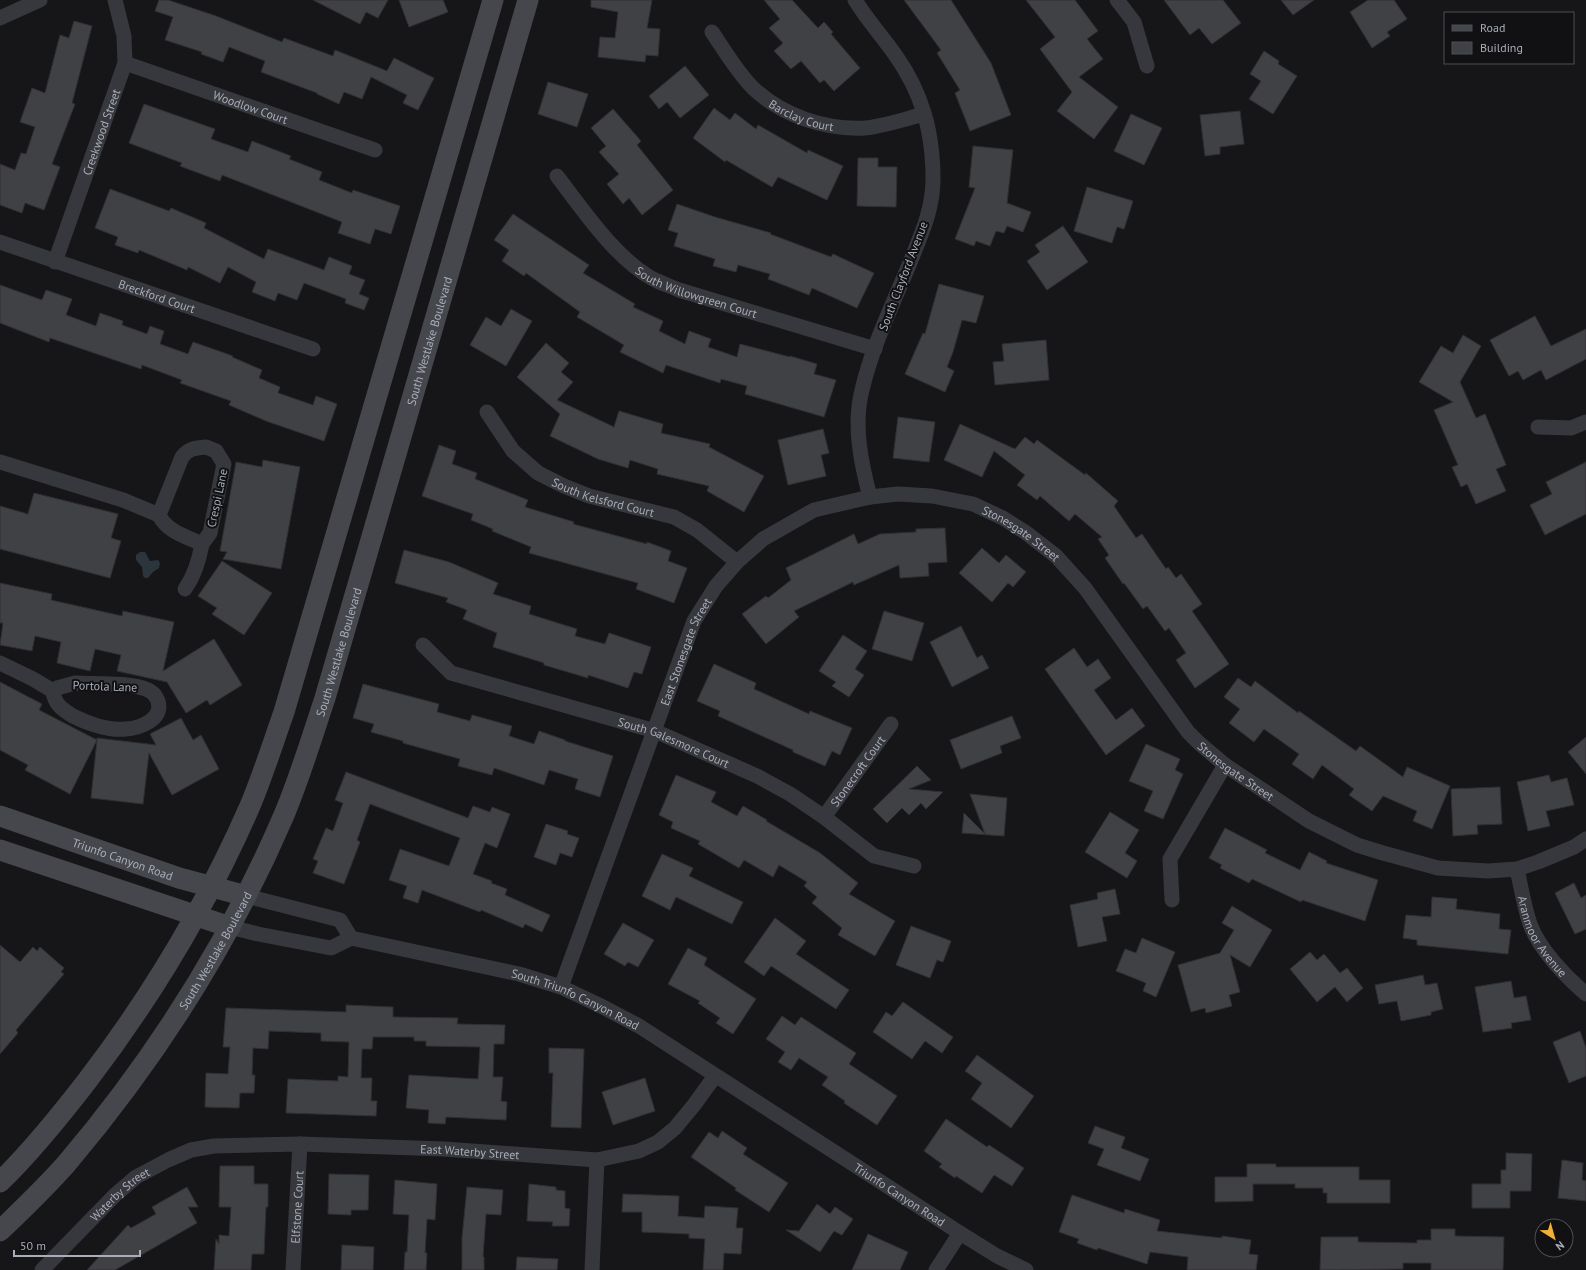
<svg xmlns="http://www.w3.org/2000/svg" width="1586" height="1270" viewBox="0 0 1586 1270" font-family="'PT Sans',sans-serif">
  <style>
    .water { fill: #2c353c }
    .building { fill: #404145; stroke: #303034 }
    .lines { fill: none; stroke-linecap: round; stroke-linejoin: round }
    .street { stroke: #37383d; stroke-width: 15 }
    .secondary { stroke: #45474d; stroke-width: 21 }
    .labels { text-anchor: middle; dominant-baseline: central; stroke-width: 4; stroke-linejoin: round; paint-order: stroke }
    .street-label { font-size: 12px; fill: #a8adb8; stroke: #111113 }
  </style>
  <rect width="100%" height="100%" fill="#161618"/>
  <polygon class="water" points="140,552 145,552 150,561 158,560 160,563 159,568 153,572 148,578 145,578 143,576 142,567 136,560 136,555"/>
  <g class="building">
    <polygon points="159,0 168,0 216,16 282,42 284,38 333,56 335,50 387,71 394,58 434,78 418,110 403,103 407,95 371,77 362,99 344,92 339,104 317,94 317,93 261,72 265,61 229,47 223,62 201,54 202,52 165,40 173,17 155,11"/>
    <polygon points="313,0 388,0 378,18 366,12 360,24"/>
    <polygon points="399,0 443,0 448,12 409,27"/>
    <polygon points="591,0 652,0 647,28 660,29 658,56 646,55 645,62 598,57 600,37 615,38 618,12 591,7"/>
    <polygon points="764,0 792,0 818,28 824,22 833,32 831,34 860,68 834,91 824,80 820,83 801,61 791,69 774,51 783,43 769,28 780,19"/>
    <polygon points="904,0 951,0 991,63 1011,115 970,131 955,93 960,90 937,53 941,50"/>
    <polygon points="1026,0 1075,0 1098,31 1087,39 1103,59 1079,77 1118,107 1094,139 1057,111 1072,92 1040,49 1055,37"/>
    <polygon points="1164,0 1223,0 1241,23 1212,44 1199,28 1190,35"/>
    <polygon points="1281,0 1314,0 1293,15"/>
    <polygon points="1368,0 1394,0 1407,19 1387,32 1390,36 1372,48 1350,12"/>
    <polygon points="74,21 92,26 72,103 75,104 52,164 60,167 44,210 25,203 22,213 0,205 0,164 15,170 21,153 26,154 35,127 20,122 32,88 45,93 60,35 69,38"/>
    <polygon points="1264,51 1279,61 1278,64 1297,76 1273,114 1249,99 1261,81 1250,74"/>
    <polygon points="685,66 709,95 680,118 667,102 659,109 649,96"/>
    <polygon points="548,82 588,94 577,127 538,114"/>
    <polygon points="144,104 215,129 211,139 248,152 252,141 291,156 289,159 322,172 319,180 352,193 353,190 400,206 391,234 375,229 370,244 338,233 342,222 222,175 220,181 180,166 182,163 129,143"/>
    <polygon points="714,108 730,120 735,113 756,129 758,125 807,153 808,150 843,166 827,200 778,177 772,187 726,160 725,162 693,138"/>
    <polygon points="613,109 641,141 637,145 673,190 642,215 629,198 623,204 607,184 619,174 599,152 606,146 591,128"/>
    <polygon points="1240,111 1244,144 1220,147 1220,154 1205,156 1200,115"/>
    <polygon points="1131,114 1162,128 1144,165 1114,151"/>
    <polygon points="973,146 1013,150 1007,203 1031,212 1023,232 1007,226 1004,233 996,231 990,246 976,241 974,246 955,239 975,188 969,187"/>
    <polygon points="858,158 878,158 878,167 897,167 896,207 857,206"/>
    <polygon points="1087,187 1133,201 1124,229 1117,227 1112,243 1074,231"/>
    <polygon points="110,189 169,211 171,208 206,223 204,228 264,259 268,249 324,270 329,257 352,266 349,274 365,280 359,294 369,298 364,310 345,303 346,299 304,283 297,300 278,293 275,301 252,292 256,282 228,267 220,283 188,267 187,270 139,250 138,253 115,245 118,237 95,228"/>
    <polygon points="677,204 715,217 771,233 770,234 831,257 833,254 874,273 857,308 812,288 809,295 768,279 770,274 738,265 736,272 713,266 715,259 674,246 678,233 668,230"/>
    <polygon points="513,214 589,265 583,273 635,304 633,307 663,321 659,331 685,344 689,331 711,339 708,347 737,357 740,344 790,357 790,356 817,364 814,374 836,380 824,417 745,394 747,386 721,379 720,383 666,365 663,373 620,352 624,345 577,317 580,312 526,273 524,276 502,261 509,250 494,240"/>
    <polygon points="1063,226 1088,262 1047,290 1027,261 1040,252 1035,245"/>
    <polygon points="939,284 984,296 976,323 962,320 953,352 947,367 954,371 945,392 905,374 923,333 925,334"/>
    <polygon points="0,285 42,300 46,290 72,299 66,315 96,326 100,313 123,321 122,325 147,334 150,326 164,331 160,344 188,354 193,342 233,356 232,357 262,370 259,378 280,387 278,393 313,405 316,396 337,404 324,441 266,421 229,405 231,401 180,383 182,380 142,365 141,369 50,338 49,342 0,323"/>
    <polygon points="511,309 532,321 506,366 470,345 486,317 501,326"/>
    <polygon points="1535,316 1551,346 1586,329 1586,359 1546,380 1541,370 1523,380 1518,371 1509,376 1490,340"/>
    <polygon points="1463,335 1481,346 1460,382 1476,418 1485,414 1506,465 1496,469 1506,491 1476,504 1467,484 1461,487 1452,467 1458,465 1434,410 1453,402 1419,382 1441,346 1453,353"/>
    <polygon points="1046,340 1049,380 995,385 993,362 1004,361 1002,344"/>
    <polygon points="546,343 569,363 561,372 573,382 557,400 614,427 619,411 663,424 661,433 710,444 709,447 764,476 744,512 707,491 709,486 657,474 658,469 630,460 628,468 598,459 550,436 560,414 517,377"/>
    <polygon points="898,417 935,422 929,462 893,458"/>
    <polygon points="960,424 1015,449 1025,437 1034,444 1037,440 1085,475 1086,473 1118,501 1114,506 1136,538 1142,534 1166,569 1168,567 1176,578 1181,574 1202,604 1192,611 1229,664 1195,688 1176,660 1186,653 1169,628 1165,631 1147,606 1143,609 1124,583 1123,584 1105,558 1109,555 1098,539 1102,537 1075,514 1069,521 1040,496 1037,500 1017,485 1025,475 994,451 982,477 944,460"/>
    <polygon points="823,429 829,453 821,455 826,476 788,485 778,440"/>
    <polygon points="439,445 456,451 452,464 477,473 475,479 528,500 525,507 574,522 573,524 647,544 647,542 671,551 668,561 687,568 674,603 636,589 638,583 529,553 531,547 492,531 493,529 471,520 473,514 422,496"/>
    <polygon points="263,460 300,467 281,569 223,559 227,552 220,551 236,462 262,467"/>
    <polygon points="1586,462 1586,514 1545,535 1530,505 1552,494 1546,482"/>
    <polygon points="34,493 118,514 111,538 121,541 110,578 0,549 0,506 28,514"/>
    <polygon points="945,528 947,562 928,563 929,576 900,578 899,565 854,585 853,582 794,611 799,617 766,644 742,614 766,596 768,598 791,580 786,568 854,534 858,544 880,534 916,532 916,529"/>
    <polygon points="982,548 999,563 1006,555 1026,572 1013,587 1008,583 992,602 959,573"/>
    <polygon points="404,550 449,562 498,583 493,594 531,606 529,614 577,629 575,636 605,644 609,633 651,647 642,674 634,672 628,688 588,675 588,678 544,665 544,663 493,647 497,633 463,619 467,610 446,602 448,598 395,583"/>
    <polygon points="222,561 272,593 244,635 212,614 217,608 198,596"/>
    <polygon points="0,583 52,594 51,600 122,616 123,611 174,622 163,671 214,639 242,685 210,705 207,700 186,713 167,682 117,671 121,655 95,649 90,671 57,663 61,642 35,636 32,651 0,645 3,623 0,623"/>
    <polygon points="884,611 924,623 912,661 872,649"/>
    <polygon points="961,626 977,658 982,655 989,668 952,687 930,642"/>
    <polygon points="843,635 867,651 855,669 864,675 849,697 832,686 836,682 819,671"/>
    <polygon points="1074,648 1087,667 1098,659 1111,678 1094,690 1116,720 1132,708 1145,726 1106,755 1045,669"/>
    <polygon points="714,664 756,683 754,689 809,714 810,711 852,728 840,755 832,751 825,766 793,752 793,750 718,716 720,711 697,701"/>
    <polygon points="1238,678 1251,687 1255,681 1298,713 1299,711 1356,751 1360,746 1403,777 1407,767 1450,786 1432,829 1413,821 1417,811 1383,796 1372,811 1349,795 1354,789 1322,765 1313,779 1292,764 1299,754 1264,729 1254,742 1229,723 1240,709 1224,697"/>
    <polygon points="0,682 42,704 39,710 97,740 97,738 156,745 150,734 181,718 193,740 201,735 219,769 172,795 149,753 143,804 91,798 97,740 70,794 25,770 28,765 0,750"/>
    <polygon points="363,684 439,704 437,712 470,721 472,715 512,726 509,736 534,744 539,731 565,740 565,741 613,756 600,797 575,789 578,779 549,770 544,785 494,768 492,775 458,766 460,759 403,743 403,741 371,732 374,724 353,718"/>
    <polygon points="1012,716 1021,738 1000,746 1002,753 961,769 950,740"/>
    <polygon points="1586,737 1586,774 1568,752"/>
    <polygon points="1146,744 1180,759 1175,770 1183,774 1163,819 1144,811 1153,791 1129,781"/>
    <polygon points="917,766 931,780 909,789 943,792 926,809 921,803 909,815 902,808 887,823 873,809"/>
    <polygon points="346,772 468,818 473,806 490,812 492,807 510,814 497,848 485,843 473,874 492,881 491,883 507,889 505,895 550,915 542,932 525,924 523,928 481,910 480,912 422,890 418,903 403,898 407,886 389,880 400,849 449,866 460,838 370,804 357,840 360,842 344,884 313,873 318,861 313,859 326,828 333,831 343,803 335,800"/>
    <polygon points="676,775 716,792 711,802 737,816 743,806 767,820 766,821 820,853 858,883 849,894 895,921 875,956 838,935 842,928 812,903 817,897 804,886 807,882 779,865 773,877 744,860 739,868 698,844 700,841 671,828 673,822 659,815"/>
    <polygon points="1549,775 1551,782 1567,778 1574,805 1546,811 1550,826 1528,831 1517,782"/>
    <polygon points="1500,787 1502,824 1477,825 1478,834 1453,836 1451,789"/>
    <polygon points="970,794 1007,798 1004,836 962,833 964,813 985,834"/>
    <polygon points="1110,812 1139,830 1125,853 1137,861 1127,878 1085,852"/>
    <polygon points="546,824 568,831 567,834 579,838 572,857 560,853 556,865 534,857"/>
    <polygon points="1225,828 1267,850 1265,853 1300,870 1309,852 1327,861 1326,863 1378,880 1365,921 1302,900 1301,902 1252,879 1249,883 1220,868 1222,865 1209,858"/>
    <polygon points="662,854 693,868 689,876 743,902 732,924 676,897 670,910 642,896"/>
    <polygon points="1574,883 1581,898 1586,895 1586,929 1575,934 1555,893"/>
    <polygon points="1115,889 1120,914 1102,917 1107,941 1078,947 1070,905 1098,899 1097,893"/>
    <polygon points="1432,897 1457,899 1456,909 1500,914 1499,929 1511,930 1508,954 1417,945 1417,940 1403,938 1406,915 1431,917"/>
    <polygon points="1232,906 1272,930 1250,967 1230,955 1240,992 1229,995 1232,1006 1206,1013 1205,1008 1191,1012 1178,965 1220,953 1234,930 1222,923"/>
    <polygon points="775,918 806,941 796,954 849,990 836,1009 771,966 764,976 744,962"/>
    <polygon points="623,923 654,940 638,967 628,962 625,966 604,954"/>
    <polygon points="911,926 951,941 943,962 937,960 930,978 896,965"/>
    <polygon points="1142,938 1175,952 1156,997 1143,991 1146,983 1116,971 1125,949 1136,953"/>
    <polygon points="0,945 20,962 33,947 37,951 40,947 64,968 61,972 64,974 16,1030 18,1033 0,1054"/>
    <polygon points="688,948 707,958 704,965 756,999 733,1034 716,1023 720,1018 698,1003 700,1001 668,984"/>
    <polygon points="1310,952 1317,960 1324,954 1340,973 1347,968 1363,988 1347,1002 1335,987 1317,1002 1290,969"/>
    <polygon points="1423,975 1425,985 1437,983 1443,1009 1431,1012 1431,1015 1401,1021 1397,1001 1379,1004 1375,985"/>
    <polygon points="1511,981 1514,998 1526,996 1531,1020 1511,1023 1512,1028 1483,1032 1475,987"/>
    <polygon points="903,1002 953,1037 942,1053 925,1041 912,1059 873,1032 886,1012 892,1016"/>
    <polygon points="346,1005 393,1007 393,1017 458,1018 457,1024 505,1025 504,1044 494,1044 493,1077 503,1077 501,1101 507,1102 506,1120 446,1117 445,1124 428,1123 429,1110 406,1108 409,1075 478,1079 480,1047 426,1046 426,1041 414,1041 414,1037 373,1037 372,1049 362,1049 361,1078 372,1078 371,1101 377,1101 376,1116 286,1113 288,1079 338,1081 338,1076 348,1077 349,1042 321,1041 321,1033 269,1031 268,1049 253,1048 252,1075 255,1075 254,1093 240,1093 239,1108 205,1107 206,1073 228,1074 230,1047 223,1047 226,1008 346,1012"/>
    <polygon points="782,1016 795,1025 801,1017 856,1053 849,1064 897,1096 877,1125 844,1103 845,1101 822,1085 828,1077 799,1058 791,1070 778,1062 785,1052 766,1039"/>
    <polygon points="1580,1031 1586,1048 1586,1076 1569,1083 1553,1042"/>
    <polygon points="549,1048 584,1049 581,1128 551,1127 553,1073 549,1073"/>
    <polygon points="977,1055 1034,1096 1011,1128 971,1099 982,1083 965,1071"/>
    <polygon points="645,1078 655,1111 613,1125 602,1092"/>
    <polygon points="946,1119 987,1147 989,1145 1024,1168 1012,1186 994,1175 982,1193 956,1176 955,1178 939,1167 942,1164 924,1151"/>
    <polygon points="1095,1126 1125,1137 1121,1148 1149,1159 1140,1181 1097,1165 1104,1149 1088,1143"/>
    <polygon points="722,1131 747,1148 743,1154 788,1183 769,1212 735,1190 736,1188 691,1157 709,1132 718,1138"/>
    <polygon points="1506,1153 1532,1154 1531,1191 1510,1191 1510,1208 1472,1208 1472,1184 1501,1184 1501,1170 1506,1170"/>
    <polygon points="1562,1160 1583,1163 1582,1180 1586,1181 1586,1201 1558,1198"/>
    <polygon points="1247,1164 1276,1164 1276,1167 1359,1167 1359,1180 1390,1180 1390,1203 1327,1203 1327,1193 1323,1193 1323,1188 1295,1188 1295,1184 1253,1184 1253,1201 1215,1202 1215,1177 1247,1177"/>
    <polygon points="220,1166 254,1166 254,1184 268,1184 268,1207 266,1207 264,1254 252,1254 251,1270 214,1270 216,1239 219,1244 219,1235 229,1236 231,1207 219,1207"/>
    <polygon points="329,1174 369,1175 368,1210 351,1210 351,1215 328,1214"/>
    <polygon points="395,1180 437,1184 435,1220 427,1219 425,1253 427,1253 426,1270 404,1270 405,1252 407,1252 409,1215 393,1214"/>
    <polygon points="529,1184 556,1187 556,1190 565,1191 565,1208 570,1209 569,1226 552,1226 553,1222 527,1221"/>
    <polygon points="187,1187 198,1207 188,1207 197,1223 115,1270 87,1270 128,1225 131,1228 156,1214 152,1207"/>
    <polygon points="467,1187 503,1190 501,1215 486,1214 483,1257 484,1257 484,1270 462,1270 462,1238"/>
    <polygon points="623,1194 679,1196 678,1216 704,1218 705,1206 738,1208 736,1228 743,1228 741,1254 724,1253 723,1270 703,1270 705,1239 689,1238 689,1234 642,1232 642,1212 622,1212"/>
    <polygon points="1072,1195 1124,1213 1125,1209 1160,1220 1157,1231 1222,1238 1222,1236 1251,1240 1249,1254 1258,1255 1256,1270 1187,1270 1188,1257 1150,1252 1147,1264 1098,1248 1097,1250 1077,1243 1079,1239 1059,1232"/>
    <polygon points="817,1204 830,1214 835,1207 853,1219 842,1235 834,1231 820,1252 786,1230 799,1231"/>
    <polygon points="1431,1229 1455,1229 1455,1236 1504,1237 1503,1270 1431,1270 1431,1263 1403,1263 1403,1269 1320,1270 1321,1237 1358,1237 1358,1242 1417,1243 1417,1240 1431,1240"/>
    <polygon points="868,1234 908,1252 900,1270 852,1270"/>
    <polygon points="342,1245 374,1247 373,1270 341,1270"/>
    <polygon points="517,1257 558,1259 557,1270 516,1270"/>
  </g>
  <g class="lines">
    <g class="street">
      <path d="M855 0C867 20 883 37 896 56 908 73 918 93 924 113 931 134 935 171 932 194 929 219 918 242 909 265 892 306 872 347 862 390 853 425 861 463 870 497"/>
      <polyline points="1117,0 1134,22 1147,66"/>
      <polyline points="0,18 40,0"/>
      <path id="s1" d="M712 32C725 51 737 72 753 88 782 116 826 130 865 128 885 126 905 119 924 114"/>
      <path id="s2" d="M125 63 375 150"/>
      <path id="s3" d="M557 176C583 210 615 258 653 279 661 283 670 286 679 290L875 349"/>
      <path id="s4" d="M0 242 313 349"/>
      <path id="s5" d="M55 262 125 63 124 36 115 0"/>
      <path id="s6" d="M487 412 513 451 538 473 564 486 589 496 674 517 697 530 737 562"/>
      <polyline points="1538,427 1571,428 1586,422"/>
      <path d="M206 447 216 451 224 464 210 533 202 544C187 537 166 531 159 515L182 457C189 448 195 448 206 447Z"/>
      <polyline points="0,462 123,500 159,515"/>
      <path d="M185 589C195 575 199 561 202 544"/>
      <path id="s7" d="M423 645 451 673 655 731 757 776 790 794 824 817 874 856 914 866"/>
      <polyline points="0,663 33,679 53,691"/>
      <path d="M75 683C94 684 131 682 148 690 153 692 156 696 158 701 164 720 139 728 126 729 107 731 89 724 73 716 63 710 54 704 53 691L57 688Z"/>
      <path id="s8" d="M824 817 891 724"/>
      <path id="s9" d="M1517 869C1521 887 1524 906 1530 924 1539 949 1566 977 1586 994"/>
      <polyline points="246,896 340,920 351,938"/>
      <polyline points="1172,900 1170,859 1225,765"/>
      <path id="s10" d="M230 927 258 934 331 948 351 938 519 974 561 987 599 1005 639 1026 960 1233 997 1256 1026 1270"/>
      <path id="s11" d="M561 987 694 621 716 586 737 562 763 539 814 510 870 497 898 494 932 496 973 504 1003 518 1025 532 1056 556 1085 588 1188 732 1199 743 1225 765 1309 821 1357 845 1383 853 1438 868 1488 871 1517 869 1538 862 1574 847 1586 839"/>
      <path id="s12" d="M42 1270 115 1195 136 1177 168 1160 191 1150 214 1146 300 1144 444 1149 597 1160 639 1151 658 1142 675 1128 694 1105 715 1076"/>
      <path id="s13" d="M293 1270 300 1144"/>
      <polyline points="592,1270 597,1160"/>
      <polyline points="936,1270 960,1233"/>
    </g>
    <g class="secondary">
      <path id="s14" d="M0 816 179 878 246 896"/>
      <polyline points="0,850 230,927"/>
      <path d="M0 1182C32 1151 60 1116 87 1081 152 996 207 904 250 806 263 775 273 743 284 712L493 0"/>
      <path id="s15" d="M0 1231C23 1209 46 1187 67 1163 156 1058 230 941 284 815 300 777 312 737 325 698L528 0"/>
    </g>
  </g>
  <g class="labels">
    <g class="street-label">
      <text stroke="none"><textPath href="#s2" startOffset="133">Woodlow Court</textPath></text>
      <text stroke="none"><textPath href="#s1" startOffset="126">Barclay Court</textPath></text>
      <text stroke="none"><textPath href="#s5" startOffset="138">Creekwood Street</textPath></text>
      <text transform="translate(903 276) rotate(-69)">South Clayford Avenue</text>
      <text stroke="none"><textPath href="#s3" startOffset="187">South Willowgreen Court</textPath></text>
      <text stroke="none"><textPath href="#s4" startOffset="166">Breckford Court</textPath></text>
      <text stroke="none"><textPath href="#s15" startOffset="1003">South Westlake Boulevard</textPath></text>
      <text stroke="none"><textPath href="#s6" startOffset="150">South Kelsford Court</textPath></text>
      <text transform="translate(217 498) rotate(-78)">Crespi Lane</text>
      <text stroke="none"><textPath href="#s11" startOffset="774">Stonesgate Street</textPath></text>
      <text stroke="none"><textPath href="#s15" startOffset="679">South Westlake Boulevard</textPath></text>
      <text stroke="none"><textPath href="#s11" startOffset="358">East Stonesgate Street</textPath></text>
      <text transform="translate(105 686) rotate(2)">Portola Lane</text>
      <text stroke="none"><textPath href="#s7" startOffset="273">South Galesmore Court</textPath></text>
      <text stroke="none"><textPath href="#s8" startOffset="57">Stonecroft Court</textPath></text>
      <text stroke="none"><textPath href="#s11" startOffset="1098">Stonesgate Street</textPath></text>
      <text stroke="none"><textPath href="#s14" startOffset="130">Triunfo Canyon Road</textPath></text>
      <text stroke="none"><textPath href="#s9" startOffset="73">Aranmoor Avenue</textPath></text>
      <text stroke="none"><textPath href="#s15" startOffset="355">South Westlake Boulevard</textPath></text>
      <text stroke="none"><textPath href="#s10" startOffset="359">South Triunfo Canyon Road</textPath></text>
      <text stroke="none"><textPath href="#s12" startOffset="473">East Waterby Street</textPath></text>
      <text stroke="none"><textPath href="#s12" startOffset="109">Waterby Street</textPath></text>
      <text stroke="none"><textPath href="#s10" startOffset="739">Triunfo Canyon Road</textPath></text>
      <text stroke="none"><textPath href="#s13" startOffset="63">Elfstone Court</textPath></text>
    </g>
  </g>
  <rect x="1444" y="12" width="130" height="52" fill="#111113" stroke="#4d4f55"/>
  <rect x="1452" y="25" width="20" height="6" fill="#45474d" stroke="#4d4f55"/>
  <text x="1480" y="32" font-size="12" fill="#a8adb8">Road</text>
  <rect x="1452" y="42" width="20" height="12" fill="#404145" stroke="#4d4f55"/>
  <text x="1480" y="52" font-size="12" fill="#a8adb8">Building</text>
  <g transform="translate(1554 1238) rotate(143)"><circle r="19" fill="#111113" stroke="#4d4f55"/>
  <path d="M0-3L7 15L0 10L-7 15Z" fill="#f2b134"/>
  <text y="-6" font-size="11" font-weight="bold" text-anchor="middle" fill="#a8adb8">N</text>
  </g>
  <path d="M14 1250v6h126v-6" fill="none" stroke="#a8adb8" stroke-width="2"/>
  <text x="20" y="1250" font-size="12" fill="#a8adb8" stroke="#111113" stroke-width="3" paint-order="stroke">50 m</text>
</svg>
